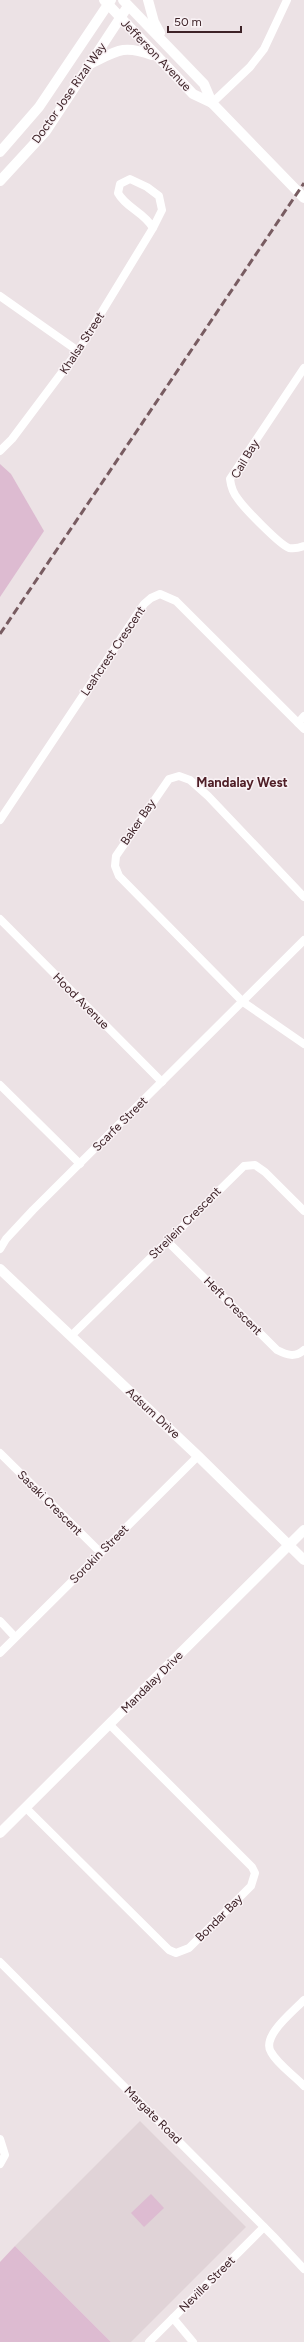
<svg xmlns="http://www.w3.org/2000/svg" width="304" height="2342" viewBox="0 0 304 2342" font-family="Figtree,sans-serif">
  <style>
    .built { fill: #e0d3d7 }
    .green { fill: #ddbbd1 }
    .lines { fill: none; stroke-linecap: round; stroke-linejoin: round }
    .minor { stroke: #fff; stroke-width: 8 }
    .tertiary { stroke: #fff; stroke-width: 10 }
    .rail { stroke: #785c61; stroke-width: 3; stroke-dasharray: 8 4; stroke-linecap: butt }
    .labels { text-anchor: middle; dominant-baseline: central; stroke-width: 3; stroke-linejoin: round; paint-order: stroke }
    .street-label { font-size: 12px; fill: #3d2227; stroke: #f9f2f5 }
    .neighbourhood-label { font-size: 13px; font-weight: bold; fill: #4f1e26; stroke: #f9f2f5 }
  </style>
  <rect width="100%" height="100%" fill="#ece2e5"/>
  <polygon class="built" points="140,2121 246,2227 131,2342 111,2342 15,2246"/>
  <g class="green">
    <polygon points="0,464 11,474 44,531 0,597"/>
    <polygon points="151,2194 164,2208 144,2227 131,2213"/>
    <polygon points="15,2246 111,2342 0,2342 0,2262"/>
  </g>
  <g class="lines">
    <g class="minor">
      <polyline points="212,103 250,67 264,49 287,0"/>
      <polyline points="0,296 78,351"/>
      <path d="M304 368 230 479C231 487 233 493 238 499 244 508 280 545 289 548 295 549 299 548 304 546"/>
      <path d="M0 451 12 439 78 351 153 228 162 210 159 196 147 187 130 179 120 184 118 193C126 208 144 212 153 228"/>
      <polyline points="298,723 304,716"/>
      <polyline points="0,820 144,604 151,598 160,594 176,601 304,729"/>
      <polyline points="304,897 208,796 190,780 179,776 169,779 116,856 115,866 119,876 243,1002 304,1044"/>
      <polyline points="0,919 162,1082"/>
      <polyline points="0,1085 80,1164"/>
      <path d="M168 1242 277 1350C287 1355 295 1358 304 1350"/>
      <polyline points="0,1249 6,1239 33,1210 304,940"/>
      <polyline points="71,1336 244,1166 255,1165 265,1172 304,1211"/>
      <polyline points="0,1453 100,1552"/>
      <polyline points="0,1621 15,1637"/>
      <polyline points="0,1653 198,1456"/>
      <polyline points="26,1808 169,1950 176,1953 189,1948 251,1886 255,1873 252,1867 110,1725"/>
      <polyline points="0,1962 273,2236 304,2269"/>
      <path d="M304 2000C294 2011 261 2036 271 2052 278 2065 294 2075 304 2086"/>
      <polyline points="0,2139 5,2155 0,2164"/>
      <polyline points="173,2318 193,2342"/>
      <polyline points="149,2342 264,2227"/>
    </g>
    <g class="tertiary">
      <polyline points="104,0 193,94 212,103 304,198"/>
      <polyline points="123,0 204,84 212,103"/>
      <polyline points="148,0 154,22 160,33"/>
      <path d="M92 63C118 50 124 45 152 55"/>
      <polyline points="0,152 39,107 111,0"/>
      <polyline points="0,181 46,131 128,6"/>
      <polyline points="0,1269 198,1456 304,1560"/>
      <polyline points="0,1833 304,1530"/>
    </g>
    <polyline class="rail" points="0,634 304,183"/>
  </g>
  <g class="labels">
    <g class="street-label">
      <text transform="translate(156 55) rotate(46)">Jefferson Avenue</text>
      <text transform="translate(69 93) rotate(-55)">Doctor Jose Rizal Way</text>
      <text transform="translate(82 343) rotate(-57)">Khalsa Street</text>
      <text transform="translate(245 459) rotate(-59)">Cail Bay</text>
      <text transform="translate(113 651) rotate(-56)">Leahcrest Crescent</text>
      <text transform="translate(138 822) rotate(-56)">Baker Bay</text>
      <text transform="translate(81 1001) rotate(45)">Hood Avenue</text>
      <text transform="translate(120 1124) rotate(-45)">Scarfe Street</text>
      <text transform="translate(185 1223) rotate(-45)">Streilein Crescent</text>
      <text transform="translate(233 1306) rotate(45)">Heft Crescent</text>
      <text transform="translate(153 1413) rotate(43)">Adsum Drive</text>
      <text transform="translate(50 1503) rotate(45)">Sasaki Crescent</text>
      <text transform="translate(99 1554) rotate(-45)">Sorokin Street</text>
      <text transform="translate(152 1682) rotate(-45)">Mandalay Drive</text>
      <text transform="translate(219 1918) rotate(-45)">Bondar Bay</text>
      <text transform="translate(153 2115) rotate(45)">Margate Road</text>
      <text transform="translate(207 2284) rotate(-45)">Neville Street</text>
    </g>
    <g class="neighbourhood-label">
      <text x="242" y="782">Mandalay West</text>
    </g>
  </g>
  <path d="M168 26v6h73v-6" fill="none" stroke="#3d2227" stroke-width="2"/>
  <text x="174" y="26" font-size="12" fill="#3d2227" stroke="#f9f2f5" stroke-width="3" paint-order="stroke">50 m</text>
</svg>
